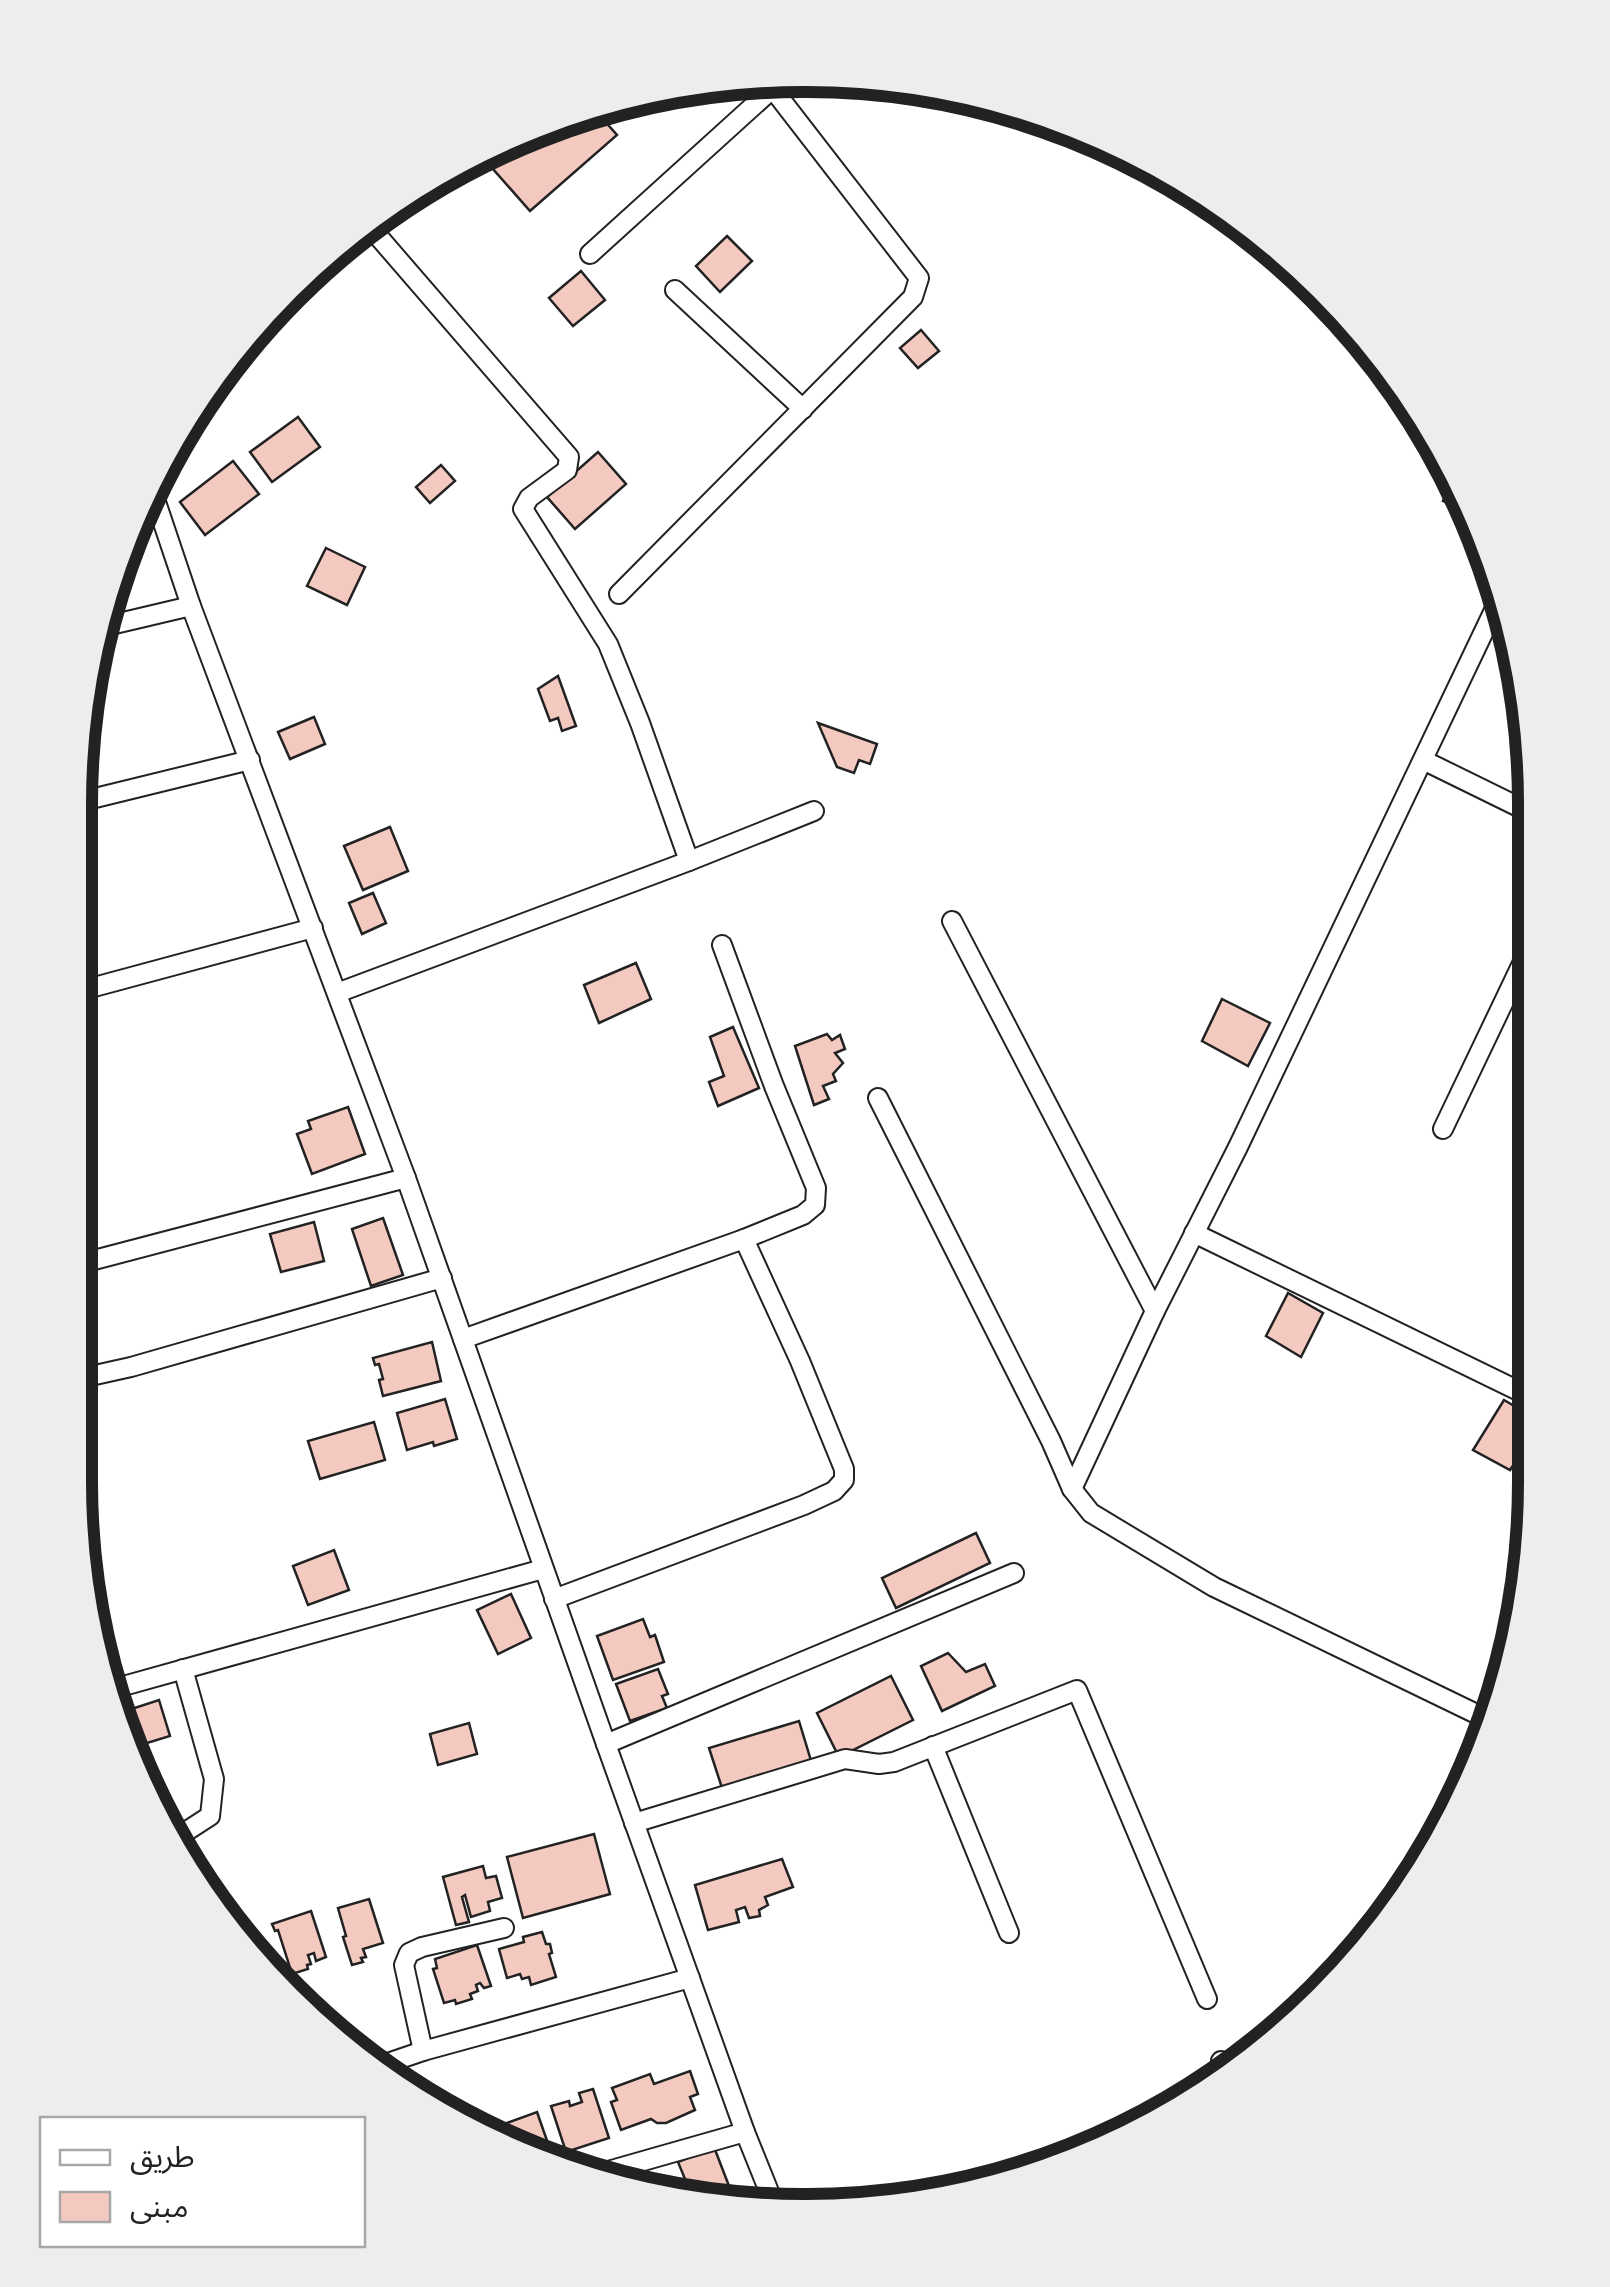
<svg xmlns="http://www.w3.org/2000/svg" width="1610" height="2287" viewBox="0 0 1610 2287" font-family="'Sofia Sans Condensed','Noto Sans Arabic',sans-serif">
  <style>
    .building { fill: #f3c9c0; stroke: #222; stroke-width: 2.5 }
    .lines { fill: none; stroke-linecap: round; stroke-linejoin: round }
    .street-casing { stroke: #222; stroke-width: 22 }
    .street { stroke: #fff; stroke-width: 18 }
    .rim { fill: none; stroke: #222; stroke-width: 12 }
  </style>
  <rect width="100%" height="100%" fill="#fff"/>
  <g class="building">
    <polygon points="736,80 709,101 696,84 709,81"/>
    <polygon points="593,108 617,135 530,211 486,161 508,142 570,114"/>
    <polygon points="727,236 752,261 720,292 696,266"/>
    <polygon points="581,271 605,300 573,326 549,298"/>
    <polygon points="291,296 299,306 268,329 266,326"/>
    <polygon points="921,330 939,351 918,368 900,348"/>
    <polygon points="298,417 320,447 272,482 250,452"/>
    <polygon points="598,452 626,484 575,529 547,497"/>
    <polygon points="233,461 259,494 205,535 180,502"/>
    <polygon points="441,465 455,481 430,503 416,487"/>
    <polygon points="1452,478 1460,483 1468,510 1443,501"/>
    <polygon points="326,548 365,567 347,605 307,586"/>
    <polygon points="558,676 576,726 562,731 558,718 550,721 538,689"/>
    <polygon points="314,717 325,744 290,759 278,732"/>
    <polygon points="818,723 877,744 870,764 859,760 854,773 837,767"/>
    <polygon points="390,827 408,871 363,890 344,846"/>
    <polygon points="373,893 386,923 362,934 349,903"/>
    <polygon points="636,963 651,999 599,1023 584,985"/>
    <polygon points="1222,999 1270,1023 1248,1066 1202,1041"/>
    <polygon points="733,1027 759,1088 718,1106 709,1082 724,1076 710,1037"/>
    <polygon points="827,1034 832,1040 840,1035 845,1049 835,1053 843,1063 833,1074 836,1081 823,1086 829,1099 814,1105 795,1046"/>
    <polygon points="348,1107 365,1154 312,1174 297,1134 311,1129 308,1121"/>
    <polygon points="383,1218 403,1275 371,1286 352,1229"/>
    <polygon points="314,1222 324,1261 281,1272 270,1234"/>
    <polygon points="1288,1293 1323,1313 1301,1357 1266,1336"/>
    <polygon points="432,1342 441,1381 383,1396 379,1380 383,1379 379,1364 375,1365 373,1358"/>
    <polygon points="445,1399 457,1439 434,1446 433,1442 407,1450 397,1413"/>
    <polygon points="1504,1400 1533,1417 1533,1436 1510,1470 1473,1450"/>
    <polygon points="374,1422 385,1460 320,1479 308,1441"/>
    <polygon points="976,1533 990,1563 896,1608 882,1578"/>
    <polygon points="334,1550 349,1590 308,1605 293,1566"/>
    <polygon points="511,1594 531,1638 498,1654 477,1610"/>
    <polygon points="643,1619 650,1637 655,1635 664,1662 613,1680 597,1636"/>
    <polygon points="948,1653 966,1672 985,1664 995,1686 942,1711 921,1666"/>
    <polygon points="658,1669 668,1694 662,1696 667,1708 630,1721 616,1684"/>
    <polygon points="891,1676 913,1720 839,1757 817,1713"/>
    <polygon points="159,1700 170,1736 134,1747 119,1713"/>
    <polygon points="799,1721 812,1764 723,1791 709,1748"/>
    <polygon points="469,1723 477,1754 438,1765 430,1734"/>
    <polygon points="594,1834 610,1894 523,1918 507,1857"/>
    <polygon points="782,1859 793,1887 765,1897 768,1905 759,1910 760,1916 749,1918 745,1907 736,1910 739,1922 708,1930 695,1885"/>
    <polygon points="483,1866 486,1878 496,1876 502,1898 488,1902 490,1911 471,1917 465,1895 462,1897 469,1922 456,1925 443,1877"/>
    <polygon points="369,1899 383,1943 363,1949 366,1957 361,1958 363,1962 352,1965 343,1937 346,1936 338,1908"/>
    <polygon points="311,1911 326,1957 316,1961 314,1953 308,1955 311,1964 307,1965 308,1969 292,1974 278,1930 275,1931 272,1924"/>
    <polygon points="542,1932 546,1944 550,1944 552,1953 549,1954 556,1977 531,1985 529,1977 522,1979 520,1974 507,1978 499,1949 524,1942 523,1937"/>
    <polygon points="477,1945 491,1986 484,1988 480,1983 476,1985 478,1991 470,1994 472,1999 456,2004 455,2000 444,2003 433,1969 437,1968 435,1959"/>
    <polygon points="690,2071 698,2094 690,2097 695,2110 666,2123 657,2123 651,2119 621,2130 611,2102 617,2100 612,2088 650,2074 654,2084"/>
    <polygon points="593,2089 609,2138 566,2152 551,2106 569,2101 570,2106 582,2102 579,2093"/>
    <polygon points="537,2112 551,2152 539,2156 541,2160 525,2156 513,2148 504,2124"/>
    <polygon points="714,2147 734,2199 710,2206 707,2202 702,2204 694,2201 678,2162"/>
  </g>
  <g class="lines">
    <defs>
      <g id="street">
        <polyline points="377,235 569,457 567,470 529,498 523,509 608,644 640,723 689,861"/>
        <polyline points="590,254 772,89"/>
        <polyline points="675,290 803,409"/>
        <polyline points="153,493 191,606 406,1178 606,1744 745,2132 774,2204"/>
        <polyline points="619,594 913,297 919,278 765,79"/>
        <polyline points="102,627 191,606"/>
        <polyline points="1423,760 1529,812"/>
        <polyline points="87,800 250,760"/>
        <polyline points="952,921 1155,1311"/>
        <polyline points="83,990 313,928"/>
        <polyline points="337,993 689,861 814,811"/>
        <polyline points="878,1098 1051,1441 1072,1489 1091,1513 1214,1587 1491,1721"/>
        <polyline points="1443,1129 1530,947"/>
        <polyline points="1194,1233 1533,1398"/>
        <polyline points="79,1264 406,1178"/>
        <polyline points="463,1339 744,1239 803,1215 815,1205 816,1188 774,1086 722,945"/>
        <polyline points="77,1379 131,1367 442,1278"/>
        <polyline points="1072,1489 1155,1311 1238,1147 1497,604"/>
        <polyline points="554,1599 804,1505 834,1491 844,1480 844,1469 800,1361 744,1239"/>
        <polyline points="109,1690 543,1569"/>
        <polyline points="606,1744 1014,1573"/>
        <polyline points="933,1746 1009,1933"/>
        <polyline points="634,1823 845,1759 879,1764 894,1762 1077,1690 1207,1999"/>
        <polyline points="176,1838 210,1816 214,1779 183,1669"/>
        <polyline points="423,2051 404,1965 409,1953 422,1947 504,1928"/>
        <polyline points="1221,2061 1229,2069"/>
        <polyline points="379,2066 423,2051 690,1978"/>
        <polyline points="594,2175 745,2132"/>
      </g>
    </defs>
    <use href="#street" class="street-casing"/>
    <use href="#street" class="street"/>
  </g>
  <path d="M0 0H1610V2287H0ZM804 92H806A712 712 0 0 1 1518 804V1482A712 712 0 0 1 806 2194H804A712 712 0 0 1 92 1482V804A712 712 0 0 1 804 92Z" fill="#ededed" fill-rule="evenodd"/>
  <path class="rim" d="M804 92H806A712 712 0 0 1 1518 804V1482A712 712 0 0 1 806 2194H804A712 712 0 0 1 92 1482V804A712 712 0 0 1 804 92Z"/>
  <rect x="40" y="2117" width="325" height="130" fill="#ffffff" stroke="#a7a7a7" stroke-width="2.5"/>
  <rect x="60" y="2150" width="50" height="15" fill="#ffffff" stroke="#a7a7a7" stroke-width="2.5"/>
  <text x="130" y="2167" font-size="30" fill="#222222">طريق</text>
  <rect x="60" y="2192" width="50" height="30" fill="#f3c9c0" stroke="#a7a7a7" stroke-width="2.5"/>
  <text x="130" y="2217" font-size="30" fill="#222222">مبنى</text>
</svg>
